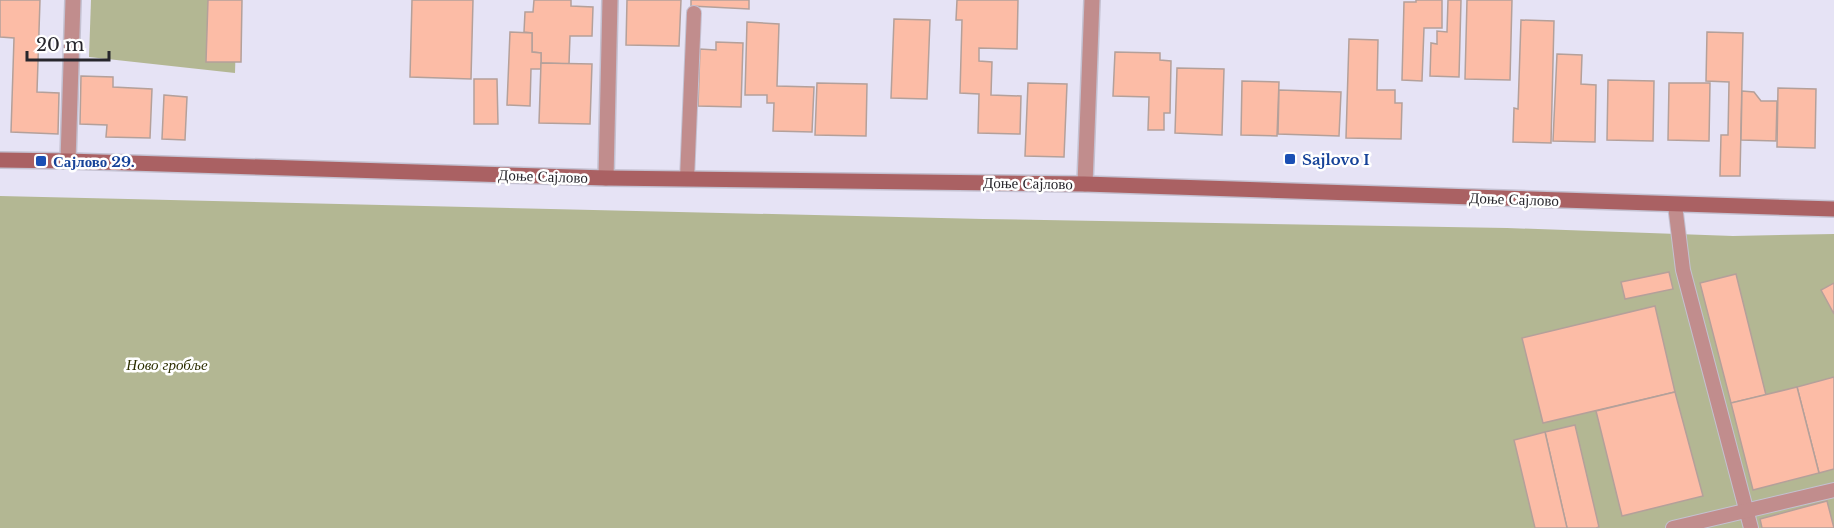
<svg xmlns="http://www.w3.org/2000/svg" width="1834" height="528" viewBox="0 0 1834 528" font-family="'Libre Baskerville',serif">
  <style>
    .green { fill: #b3b793 }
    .building { fill: #fcbca6; stroke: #b4a09a; stroke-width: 1.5 }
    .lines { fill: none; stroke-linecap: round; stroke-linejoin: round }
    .lane-casing { stroke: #c4c1d1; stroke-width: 16 }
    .street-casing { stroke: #c4c1d1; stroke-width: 18 }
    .secondary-casing { stroke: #c4c1d1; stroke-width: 18 }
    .lane { stroke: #c18d8d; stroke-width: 14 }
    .street { stroke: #c18d8d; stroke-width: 15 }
    .secondary { stroke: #aa6163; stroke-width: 15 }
    .transit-dot { fill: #1a4fb4; stroke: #fff; stroke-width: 2 }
    .labels { text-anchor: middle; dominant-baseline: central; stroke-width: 5; stroke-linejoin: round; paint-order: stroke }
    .transit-label { font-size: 15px; font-weight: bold; fill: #164399; stroke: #fff; text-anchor: start }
    .street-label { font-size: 15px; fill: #27262c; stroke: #fff }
    .park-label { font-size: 15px; font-style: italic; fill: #2c2e00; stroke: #fff }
  </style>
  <rect width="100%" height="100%" fill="#e6e3f5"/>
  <g class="green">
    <polygon points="91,0 237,0 235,73 89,57"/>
    <polygon points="0,196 983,219 1507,228 1733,236 1834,234 1834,528 0,528"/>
  </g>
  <g class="building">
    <polygon points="0,0 40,0 37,92 59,93 58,134 11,132 14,38 0,37"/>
    <polygon points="208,0 242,0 241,62 206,62"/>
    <polygon points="412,0 473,0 471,79 410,77"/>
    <polygon points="534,0 571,0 571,6 593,7 592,36 570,36 569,64 541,63 541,53 532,52 532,33 524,32 525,12 533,12"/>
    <polygon points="627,0 681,0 679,46 626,45"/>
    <polygon points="691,0 749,0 749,9 691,6"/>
    <polygon points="957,0 1018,0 1017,49 979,48 979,61 992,62 991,95 1021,96 1020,134 978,133 979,94 960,93 962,20 956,20"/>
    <polygon points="1416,0 1442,0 1442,28 1424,28 1422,81 1402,80 1404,2 1416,2"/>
    <polygon points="1448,0 1461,0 1459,77 1430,76 1431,43 1437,44 1437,31 1447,32"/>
    <polygon points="1467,0 1512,0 1510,80 1465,79"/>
    <polygon points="894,19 930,20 927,99 891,98"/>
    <polygon points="1521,20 1554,21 1551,143 1513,142 1514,108 1518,109"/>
    <polygon points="747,22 779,24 777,86 814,87 812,132 773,131 774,103 767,103 767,95 745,95"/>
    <polygon points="510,32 532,33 532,52 541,53 541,69 531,69 530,106 507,105"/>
    <polygon points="1707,32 1743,33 1740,176 1720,176 1721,135 1728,135 1729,82 1706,81"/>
    <polygon points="1349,39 1378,40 1377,90 1395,90 1395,103 1402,103 1401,139 1346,138"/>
    <polygon points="716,42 743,43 741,107 698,106 700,49 716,50"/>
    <polygon points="1115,52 1160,53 1160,60 1171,61 1170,113 1164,113 1164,130 1148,130 1149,97 1113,96"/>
    <polygon points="1557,54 1582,55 1581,84 1596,85 1595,142 1553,141"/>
    <polygon points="541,63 592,64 590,124 539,123"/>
    <polygon points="1177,68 1224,69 1222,135 1175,133"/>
    <polygon points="81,76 113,77 113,87 152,89 150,138 106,137 107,125 80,124"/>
    <polygon points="474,79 497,79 498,124 474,124"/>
    <polygon points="1608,80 1654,81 1653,141 1607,140"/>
    <polygon points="1242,81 1279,82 1277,136 1241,135"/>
    <polygon points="817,83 867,84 866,136 815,135"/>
    <polygon points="1028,83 1067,84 1064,157 1025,156"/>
    <polygon points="1669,83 1710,83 1709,141 1668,140"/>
    <polygon points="1778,88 1816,89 1815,148 1777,147"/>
    <polygon points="1279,90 1341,92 1339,136 1278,134"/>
    <polygon points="1742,91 1754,92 1761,101 1777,101 1776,141 1741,140"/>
    <polygon points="164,95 187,97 185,140 162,139"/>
    <polygon points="1669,272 1673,289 1625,299 1621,282"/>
    <polygon points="1736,274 1766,395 1731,403 1700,283"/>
    <polygon points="1834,283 1834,314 1821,290"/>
    <polygon points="1655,306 1675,392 1543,423 1522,338"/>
    <polygon points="1834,377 1834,469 1819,473 1797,387"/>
    <polygon points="1797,387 1819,473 1753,490 1731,403"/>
    <polygon points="1675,392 1703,496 1622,516 1596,411"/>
    <polygon points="1575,425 1599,527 1596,528 1567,528 1545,432"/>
    <polygon points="1545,432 1567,528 1535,528 1514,440"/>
    <polygon points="1827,501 1834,528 1762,528 1760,519"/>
  </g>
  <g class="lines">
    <defs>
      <g id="lane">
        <polyline points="687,179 694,13"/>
        <polyline points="1675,205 1683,270 1751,528"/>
        <polyline points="1673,528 1834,490"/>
      </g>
      <g id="street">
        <polyline points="68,161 73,0"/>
        <polyline points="606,178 610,0"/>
        <polyline points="1085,184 1092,0"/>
      </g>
      <polyline id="secondary" points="0,160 68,161 606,178 1085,184 1834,209"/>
    </defs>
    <use href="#lane" class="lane-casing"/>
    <use href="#street" class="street-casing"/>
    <use href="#secondary" class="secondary-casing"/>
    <use href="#lane" class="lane"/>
    <use href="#street" class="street"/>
    <use href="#secondary" class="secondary"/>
  </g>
  <g class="transit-dot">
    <rect x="1284" y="153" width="12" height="12" rx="3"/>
    <rect x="35" y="155" width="12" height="12" rx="3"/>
  </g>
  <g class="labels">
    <g class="transit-label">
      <text x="1302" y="159">Sajlovo I</text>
      <text x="53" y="161">Сајлово 29.</text>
    </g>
    <g class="street-label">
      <text transform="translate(543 176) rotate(2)">Доње Сајлово</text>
      <text transform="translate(1028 183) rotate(1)">Доње Сајлово</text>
      <text transform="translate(1514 199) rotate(2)">Доње Сајлово</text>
    </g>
    <g class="park-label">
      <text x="167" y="364">Ново гробље</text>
    </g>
  </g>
  <path d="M27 51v9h82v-9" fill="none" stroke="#27262c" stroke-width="3"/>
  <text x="36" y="51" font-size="18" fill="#27262c" stroke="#ffffff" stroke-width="4.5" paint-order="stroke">20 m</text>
</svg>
